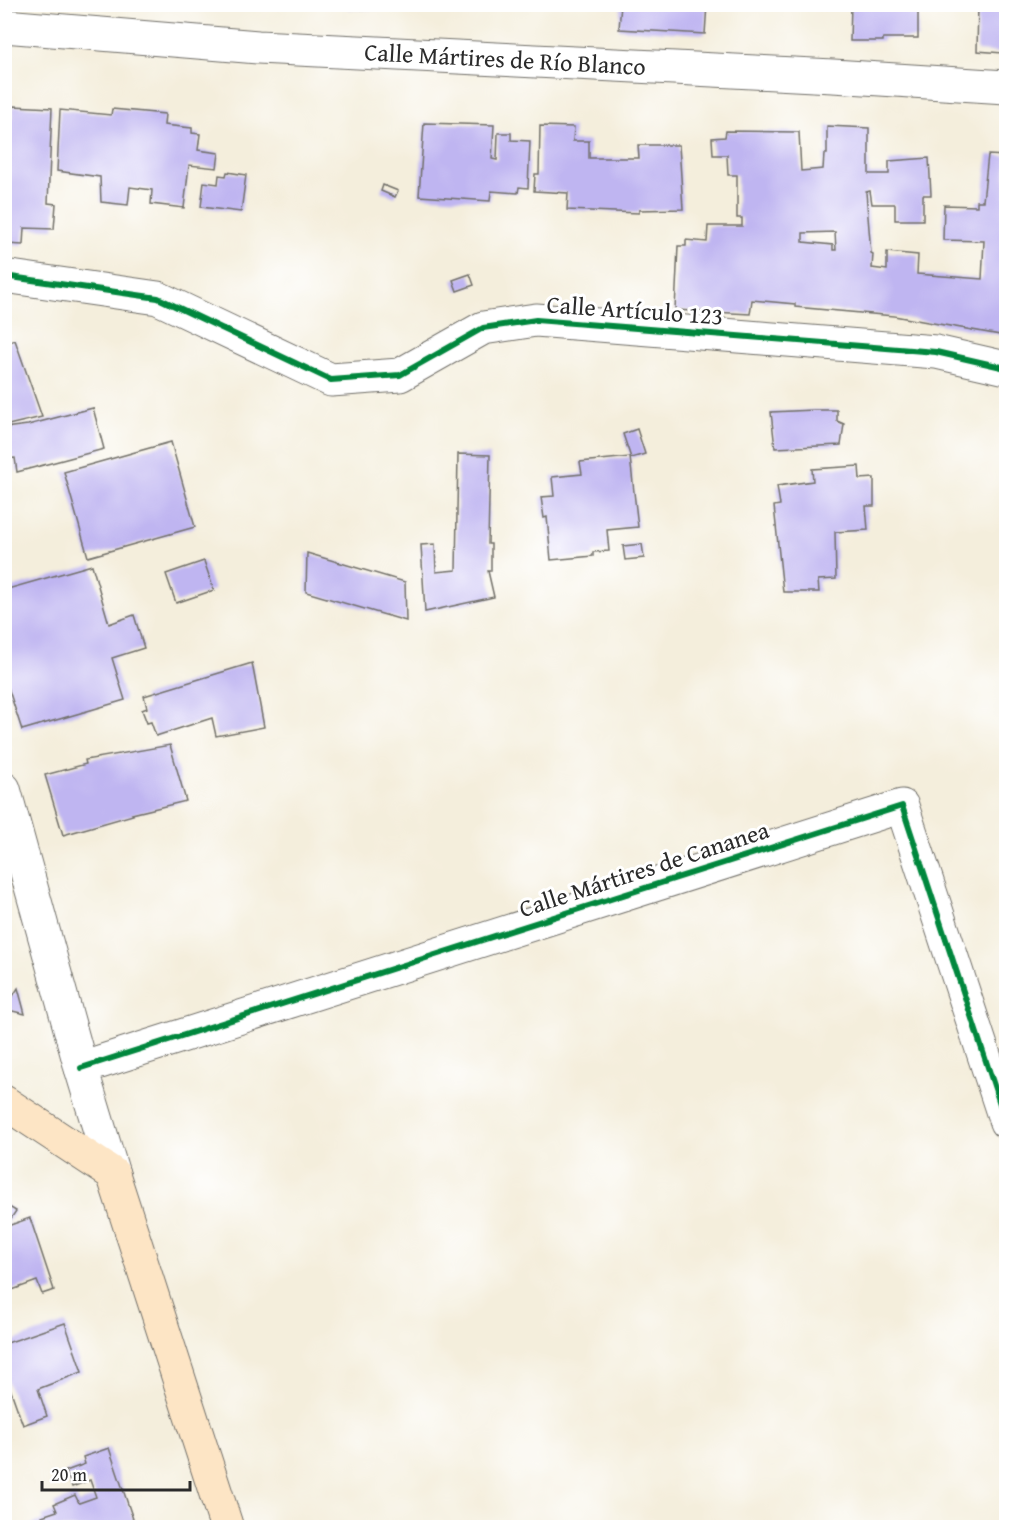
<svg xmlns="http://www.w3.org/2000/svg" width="1011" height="1532" viewBox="0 0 1011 1532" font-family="'Gentium Book Plus',serif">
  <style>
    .building { fill: #bfb5f1; fill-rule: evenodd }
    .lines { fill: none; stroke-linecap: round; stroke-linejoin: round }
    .street-casing { stroke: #716f69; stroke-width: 35 }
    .secondary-casing { stroke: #716f69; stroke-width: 35 }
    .street { stroke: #fff; stroke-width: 33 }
    .secondary { stroke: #fde5c5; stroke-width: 33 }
    .cycleway-casing { stroke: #fff; stroke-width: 10 }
    .cycleway { stroke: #00873e; stroke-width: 6 }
    .labels { text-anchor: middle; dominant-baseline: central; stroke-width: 6; stroke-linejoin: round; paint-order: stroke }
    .street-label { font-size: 24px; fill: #2b2b2b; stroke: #fff }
  </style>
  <rect width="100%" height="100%" fill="#fff"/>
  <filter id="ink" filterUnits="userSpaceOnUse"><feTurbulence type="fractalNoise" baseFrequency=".0167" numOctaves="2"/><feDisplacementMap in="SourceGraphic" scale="12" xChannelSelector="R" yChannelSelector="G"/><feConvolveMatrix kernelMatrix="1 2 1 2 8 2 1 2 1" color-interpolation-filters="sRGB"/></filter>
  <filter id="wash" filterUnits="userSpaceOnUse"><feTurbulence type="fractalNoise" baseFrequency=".008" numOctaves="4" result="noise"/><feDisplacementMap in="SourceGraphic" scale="24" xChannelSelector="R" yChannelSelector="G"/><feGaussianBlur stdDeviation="1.35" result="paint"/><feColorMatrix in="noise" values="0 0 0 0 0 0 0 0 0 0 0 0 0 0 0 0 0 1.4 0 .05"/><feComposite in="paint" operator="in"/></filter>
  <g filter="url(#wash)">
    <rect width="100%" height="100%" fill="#f4eedc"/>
    <g id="blocks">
      <g class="building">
        <polygon points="348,4 396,4 396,10 348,9"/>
        <polygon points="621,4 707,4 705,34 619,29"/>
        <polygon points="851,4 918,4 918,38 883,38 883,41 850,41"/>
        <polygon points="978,4 1006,4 1006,50 1003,50 1003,53 977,51"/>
        <polygon points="13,106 52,108 48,203 56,204 54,229 24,228 23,245 7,244 6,259 4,259 4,118 12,119"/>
        <polygon points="112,109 165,114 164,125 192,128 192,133 200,134 198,150 219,153 217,168 189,165 184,208 151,204 152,190 130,187 128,205 101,202 100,177 57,171 60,110 111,115"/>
        <polygon points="424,123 494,125 492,159 497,160 498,133 511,133 511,140 530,141 528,188 519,187 518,193 491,191 490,201 419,196"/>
        <polygon points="540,126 574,127 573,141 589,141 589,158 639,158 638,145 679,145 683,209 639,210 639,213 567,210 568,193 534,191 535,174 539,174"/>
        <path d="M827 126 869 128V174H889V161L929 158 931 195H923V220H895V204H872L870 191 866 192 871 253 873 254 872 268 887 270V252L918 255 917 274 982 279 984 241 943 240 944 205 977 206V201H983L988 155 1006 156V336L894 316 795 307V304L752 300 750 314 675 310 678 246H686V240L707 242 708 226H742V218H737V175H728L727 155H713L712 138 725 137 726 131 799 132 801 171 823 169 824 154H827ZM835 232 836 250H833V245L803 242V233Z"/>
        <polygon points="227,172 246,175 241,212 201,207 204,182 218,184 219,175 226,176"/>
        <polygon points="383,185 398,191 395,197 381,191"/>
        <polygon points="470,274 474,285 457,291 453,280"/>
        <polygon points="15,340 42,417 4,426 4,344"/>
        <polygon points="93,408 104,449 17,472 15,458 4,459 4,428 28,425"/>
        <polygon points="814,410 837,410 837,421 844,424 841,445 775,448 771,412"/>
        <polygon points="637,429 645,454 631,458 623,434"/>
        <polygon points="171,442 195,527 88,557 64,472"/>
        <polygon points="458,454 490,455 488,544 491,544 491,571 488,571 494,597 425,612 421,545 435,544 436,572 456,570"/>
        <polygon points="630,457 638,527 607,530 609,551 593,552 593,556 551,560 547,517 544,518 541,497 554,496 552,477 582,474 580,462"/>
        <polygon points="859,466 860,479 874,478 874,506 866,506 868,530 835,532 836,579 818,580 819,592 783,592 774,506 780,505 777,486 813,481 812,469"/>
        <polygon points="642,544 644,558 625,560 623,546"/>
        <polygon points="307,553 405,582 406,621 306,592"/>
        <polygon points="204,561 214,590 176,603 166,574"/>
        <polygon points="92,565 109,624 134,615 144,648 112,658 125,700 22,730 4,675 4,590"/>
        <polygon points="252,663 264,727 216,736 212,718 156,736 151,722 147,723 142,710 147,708 144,696"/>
        <polygon points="170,745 186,801 132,814 133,815 63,835 45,775 86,764 85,760"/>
        <polygon points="18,988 25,1014 4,1009 4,991 13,996"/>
        <polygon points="4,1204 16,1211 5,1227 30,1218 54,1290 42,1294 37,1281 4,1293"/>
        <polygon points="65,1323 82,1372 38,1389 47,1416 23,1425 6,1377 4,1377 4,1344"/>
        <polygon points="109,1448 136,1528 23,1528 43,1520 42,1516 57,1511 54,1504 75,1495 79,1503 96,1497 90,1480 72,1487 66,1471 85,1464 83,1457"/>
      </g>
    </g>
  </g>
  <g filter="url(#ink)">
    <use href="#blocks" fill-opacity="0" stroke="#716f69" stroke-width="1.5"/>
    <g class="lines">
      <defs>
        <g id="street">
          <polyline points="4,26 258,47 833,76 1006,87"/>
          <polyline points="4,278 11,277 158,298 331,380 400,375 483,328 536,320 936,352 1006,368"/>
          <polyline points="4,789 81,1068 113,1174"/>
          <polyline points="81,1068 902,806 1006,1122"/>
        </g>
        <polyline id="secondary" points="4,1102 113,1174 227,1528"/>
      </defs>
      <use href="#street" class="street-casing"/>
      <use href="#secondary" class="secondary-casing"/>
      <use href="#street" class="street"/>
      <use href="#secondary" class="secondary"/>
      <defs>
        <g id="cycleway">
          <polyline points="4,278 11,277 158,298 331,380 400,375 483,328 536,320 936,352 1006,368"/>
          <polyline points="81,1068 902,806 1006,1122"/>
        </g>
      </defs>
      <use href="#cycleway" class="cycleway-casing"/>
      <use href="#cycleway" class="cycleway"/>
    </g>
  </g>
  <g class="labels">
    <g class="street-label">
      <text transform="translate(505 59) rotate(3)">Calle Mártires de Río Blanco</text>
      <text transform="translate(635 310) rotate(4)">Calle Artículo 123</text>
      <text transform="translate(644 869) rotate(-18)">Calle Mártires de Cananea</text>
    </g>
  </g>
  <rect width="1011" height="1532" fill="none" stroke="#fff" stroke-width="24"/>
  <path d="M42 1481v9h148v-9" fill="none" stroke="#2b2b2b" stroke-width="3"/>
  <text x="51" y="1481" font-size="18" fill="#2b2b2b" stroke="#ffffff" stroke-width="4.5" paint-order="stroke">20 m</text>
</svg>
